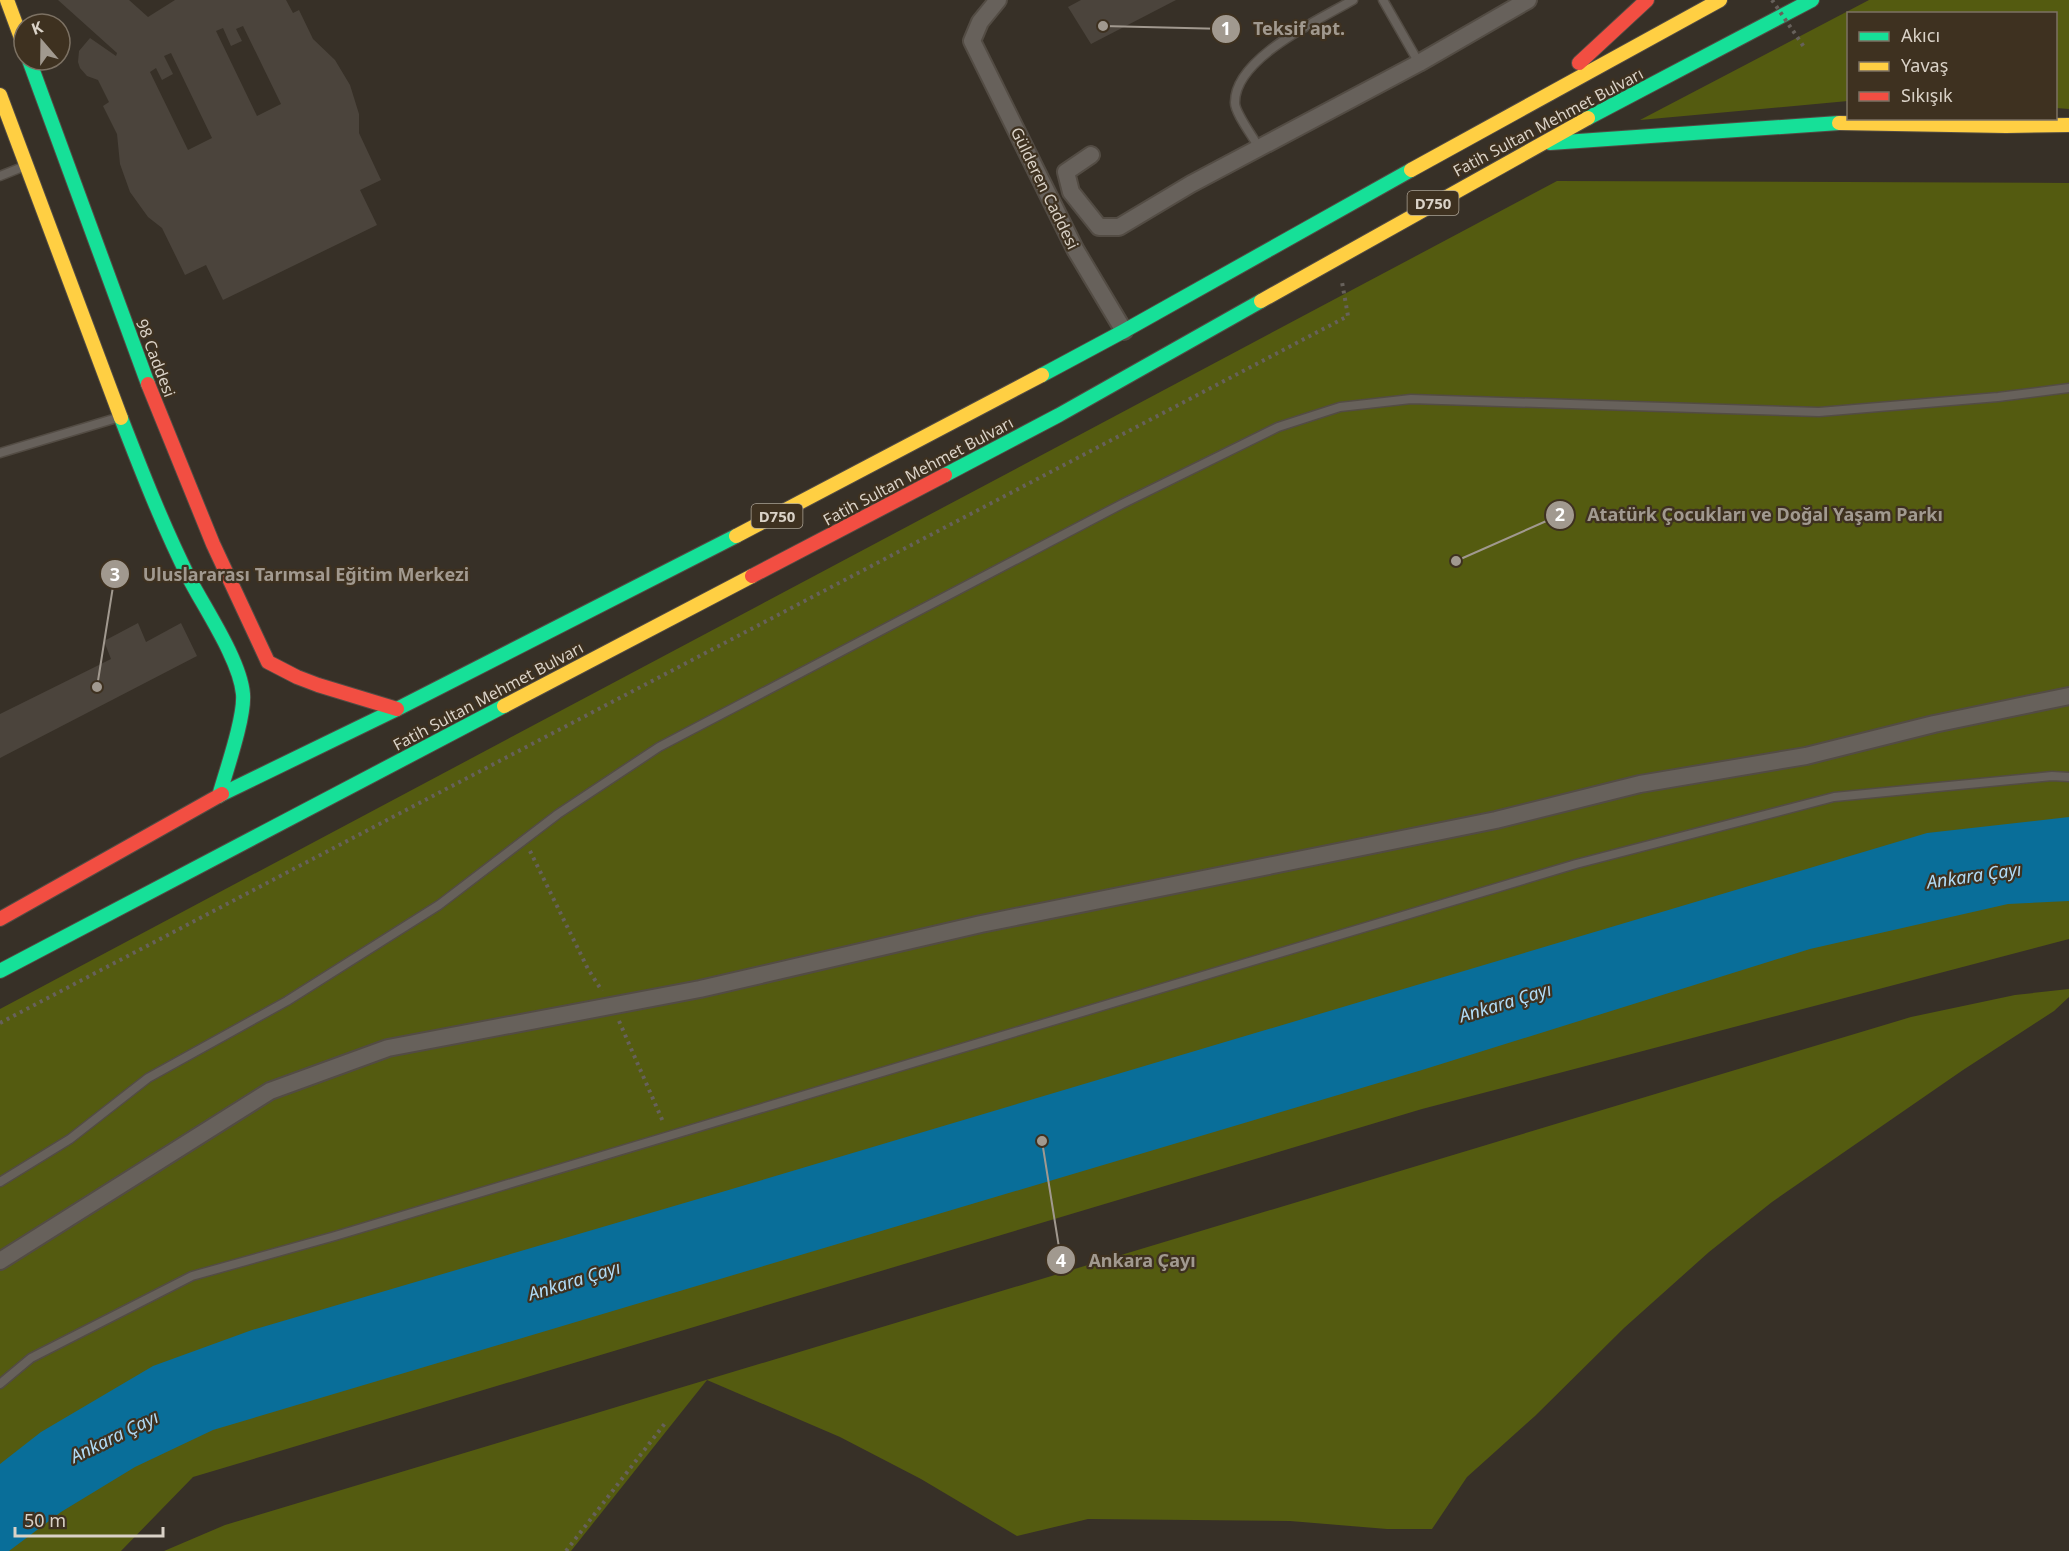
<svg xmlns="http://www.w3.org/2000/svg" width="2069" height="1551" viewBox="0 0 2069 1551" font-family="'Noto Sans',sans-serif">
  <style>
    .green { fill: #545b10 }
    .water { fill: #096e99 }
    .building { fill: #4b443c; fill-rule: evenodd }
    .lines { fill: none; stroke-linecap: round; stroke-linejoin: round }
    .lane-casing { stroke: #534c44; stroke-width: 11 }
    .street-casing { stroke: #534c44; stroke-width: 20 }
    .fast-casing { stroke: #534c44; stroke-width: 16 }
    .slow-casing { stroke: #534c44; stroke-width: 16 }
    .jam-casing { stroke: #534c44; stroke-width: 16 }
    .path { stroke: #67615b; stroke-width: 4; stroke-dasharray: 3 4.5; stroke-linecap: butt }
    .lane { stroke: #67615b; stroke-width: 8 }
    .street { stroke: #67615b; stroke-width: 16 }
    .fast { stroke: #16e098; stroke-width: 14 }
    .slow { stroke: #ffcf43; stroke-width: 14 }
    .jam { stroke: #f24e42; stroke-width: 14 }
    .path-bridge { stroke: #67615b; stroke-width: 4; stroke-dasharray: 3 4.5; stroke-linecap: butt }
    .labels { text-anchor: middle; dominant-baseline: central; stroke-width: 4.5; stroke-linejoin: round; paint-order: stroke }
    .shield { fill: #3e3120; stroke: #aba295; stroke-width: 1.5 }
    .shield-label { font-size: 15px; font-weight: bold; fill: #dad2c7 }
    .street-label { font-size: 16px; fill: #dad2c7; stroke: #3e3120 }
    .water-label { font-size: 18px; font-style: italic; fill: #b0daf5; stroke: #3e3120 }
    .leader { fill: none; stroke: #a1998f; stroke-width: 2 }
    .callout-dot { fill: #a1998f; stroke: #3e3120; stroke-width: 2 }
    .mark-label { font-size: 18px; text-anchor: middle; font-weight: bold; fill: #fff }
    .callout-label { font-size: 18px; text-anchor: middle; font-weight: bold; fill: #a1998f; stroke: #3e3120; stroke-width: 4.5; stroke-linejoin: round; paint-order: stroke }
  </style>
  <rect width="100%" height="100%" fill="#373027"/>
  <g class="green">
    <polygon points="1869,0 2069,0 2069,109 2056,108 2056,14 1848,14 1848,101 1640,120"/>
    <polygon points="1557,181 2069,183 2069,939 1422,1109 193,1477 121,1551 0,1551 0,1009"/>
    <polygon points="2069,989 2069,997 2054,1011 1963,1070 1772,1202 1709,1252 1624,1328 1535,1416 1467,1477 1432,1529 1387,1529 1290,1521 1088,1519 1017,1536 921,1479 840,1437 707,1380 571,1551 164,1551 225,1525 1911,1017 2015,995"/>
  </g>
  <polygon class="water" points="2069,817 2069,901 2008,904 1810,949 1422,1070 213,1430 135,1467 61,1512 9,1551 0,1551 0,1464 41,1432 153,1366 252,1330 715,1194 1927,833"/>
  <g class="building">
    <path d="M58 0H129L148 17 175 0H286L293 13 299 10 313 39 335 60 350 85 359 114V133L381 180 360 190 377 225 223 300 206 265 185 275 162 228 148 217 130 192 120 164 117 134 103 106 109 102 98 80 87 76 80 68 78 62 79 51 90 38 116 56 117 53ZM243 26 281 104 257 116 216 31 223 28 231 46 242 41 236 29ZM171 53 212 138 188 150 150 72 156 68 162 80 173 74 164 56Z"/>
    <polygon points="1081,0 1176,0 1091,44 1068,7"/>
    <polygon points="138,623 146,642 181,623 197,656 0,758 0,714 111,659 104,641"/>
  </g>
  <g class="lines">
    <defs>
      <g id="lane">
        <polyline points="1383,0 1419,63"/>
        <path d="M1259 148C1254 138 1235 113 1235 103 1234 58 1319 20 1353 0"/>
        <polyline points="0,176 25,166"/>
        <polyline points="0,453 120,417"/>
        <polyline points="0,1182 70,1139 148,1078 287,1001 439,905 558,814 659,747 1122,504 1278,427 1340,407 1411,399 1819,412 1998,397 2069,388"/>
        <polyline points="0,1384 31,1358 192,1276 335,1236 1576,864 1834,797 2052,776 2069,777"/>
      </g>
      <g id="street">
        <polyline points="998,0 980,22 972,41 1075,249 1124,331"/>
        <polyline points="1091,155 1066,172 1071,192 1099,227 1119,227 1191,184 1419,63 1528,0"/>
        <polyline points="0,1261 270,1091 388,1048 700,989 981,924 1496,820 1640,784 1806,756 1934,724 2069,696"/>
      </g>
      <g id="fast">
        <polyline points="29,60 148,384"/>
        <polyline points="1588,118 1812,0"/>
        <polyline points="1550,143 1839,123"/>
        <polyline points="1042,375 1124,331 1411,170"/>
        <path d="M121 418C142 472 163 526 189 578 205 609 240 660 243 694 245 717 226 771 219 796"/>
        <polyline points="945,475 1059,415 1261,301"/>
        <polyline points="222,794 397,709 736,536"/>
        <polyline points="0,971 504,706"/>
      </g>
      <g id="slow">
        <polyline points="7,0 24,46"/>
        <polyline points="0,95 121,418"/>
        <polyline points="1839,123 2006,126 2069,125"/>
        <polyline points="1411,170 1720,0"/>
        <polyline points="1261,301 1588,118"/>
        <polyline points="736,536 1042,375"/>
        <polyline points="504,706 752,576"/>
      </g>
      <g id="jam">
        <polyline points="1579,63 1647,0"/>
        <polyline points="148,384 213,544 268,662 297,677 318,685 397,709"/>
        <polyline points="752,576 945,475"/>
        <polyline points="0,919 222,794"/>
      </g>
    </defs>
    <use href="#lane" class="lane-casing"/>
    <use href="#street" class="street-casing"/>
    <use href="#fast" class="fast-casing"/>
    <use href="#slow" class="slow-casing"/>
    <use href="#jam" class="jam-casing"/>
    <g class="path">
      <polyline points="530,851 588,969 602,991"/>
      <polyline points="619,1021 664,1124"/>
      <polyline points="0,1023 1348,316 1342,282"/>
      <polyline points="566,1551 666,1422"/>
    </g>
    <use href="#lane" class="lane"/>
    <use href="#street" class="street"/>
    <use href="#fast" class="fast"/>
    <use href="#slow" class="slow"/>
    <use href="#jam" class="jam"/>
    <polyline class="path-bridge" points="1772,0 1804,47"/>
  </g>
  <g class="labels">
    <g class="shield">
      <rect x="1407.5" y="191" width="51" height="24" rx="4.5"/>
      <rect x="751.5" y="504" width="51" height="24" rx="4.5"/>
    </g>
    <g class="shield-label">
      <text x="1433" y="203">D750</text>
      <text x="777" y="516">D750</text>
    </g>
    <g class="street-label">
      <text transform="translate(1548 122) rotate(-28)">Fatih Sultan Mehmet Bulvarı</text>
      <text transform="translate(1045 188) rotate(64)">Gülderen Caddesi</text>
      <text transform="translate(156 358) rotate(69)">98 Caddesi</text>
      <text transform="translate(918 471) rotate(-28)">Fatih Sultan Mehmet Bulvarı</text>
      <text transform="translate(488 696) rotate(-28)">Fatih Sultan Mehmet Bulvarı</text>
    </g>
    <g class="water-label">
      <text transform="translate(1974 875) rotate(-8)">Ankara Çayı</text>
      <text transform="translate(1505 1002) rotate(-17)">Ankara Çayı</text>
      <text transform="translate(574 1280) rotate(-17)">Ankara Çayı</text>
      <text transform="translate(114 1436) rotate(-26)">Ankara Çayı</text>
    </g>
  </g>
  <path class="leader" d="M1103 26L1226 29M1456 561L1560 515M97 687L115 574M1042 1141L1061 1260"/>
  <g class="callout-dot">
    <circle cx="1103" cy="26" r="6"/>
    <circle cx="1456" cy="561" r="6"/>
    <circle cx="97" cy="687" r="6"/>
    <circle cx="1042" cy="1141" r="6"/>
    <circle cx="1226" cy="29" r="15"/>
    <circle cx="1560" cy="515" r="15"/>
    <circle cx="115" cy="574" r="15"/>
    <circle cx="1061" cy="1260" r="15"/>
  </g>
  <g class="mark-label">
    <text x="1226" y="35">1</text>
    <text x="1560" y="521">2</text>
    <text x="115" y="581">3</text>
    <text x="1061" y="1267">4</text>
  </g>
  <g class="callout-label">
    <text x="1299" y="35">Teksif apt.</text>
    <text x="1765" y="521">Atatürk Çocukları ve Doğal Yaşam Parkı</text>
    <text x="306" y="581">Uluslararası Tarımsal Eğitim Merkezi</text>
    <text x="1142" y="1267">Ankara Çayı</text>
  </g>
  <rect x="1847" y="12" width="210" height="108" fill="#3e3120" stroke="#7c7163" stroke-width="1.5"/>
  <rect x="1859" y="32" width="30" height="9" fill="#16e098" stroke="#7c7163" stroke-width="1.5"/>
  <text x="1901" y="42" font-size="18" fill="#dad2c7">Akıcı</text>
  <rect x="1859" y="62" width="30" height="9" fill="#ffcf43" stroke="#7c7163" stroke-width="1.5"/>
  <text x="1901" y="72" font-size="18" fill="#dad2c7">Yavaş</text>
  <rect x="1859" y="92" width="30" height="9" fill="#f24e42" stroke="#7c7163" stroke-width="1.5"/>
  <text x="1901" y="102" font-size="18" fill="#dad2c7">Sıkışık</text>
  <g transform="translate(42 42) rotate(340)"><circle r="28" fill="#3e3120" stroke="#7c7163" stroke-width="1.5"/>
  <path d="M0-4.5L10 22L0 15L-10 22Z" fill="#a1998f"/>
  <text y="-9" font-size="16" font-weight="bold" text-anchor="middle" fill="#dad2c7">K</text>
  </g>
  <path d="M15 1527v9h148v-9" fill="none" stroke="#dad2c7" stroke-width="3"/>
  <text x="24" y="1527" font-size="18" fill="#dad2c7" stroke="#3e3120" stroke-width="4.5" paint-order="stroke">50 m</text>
</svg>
